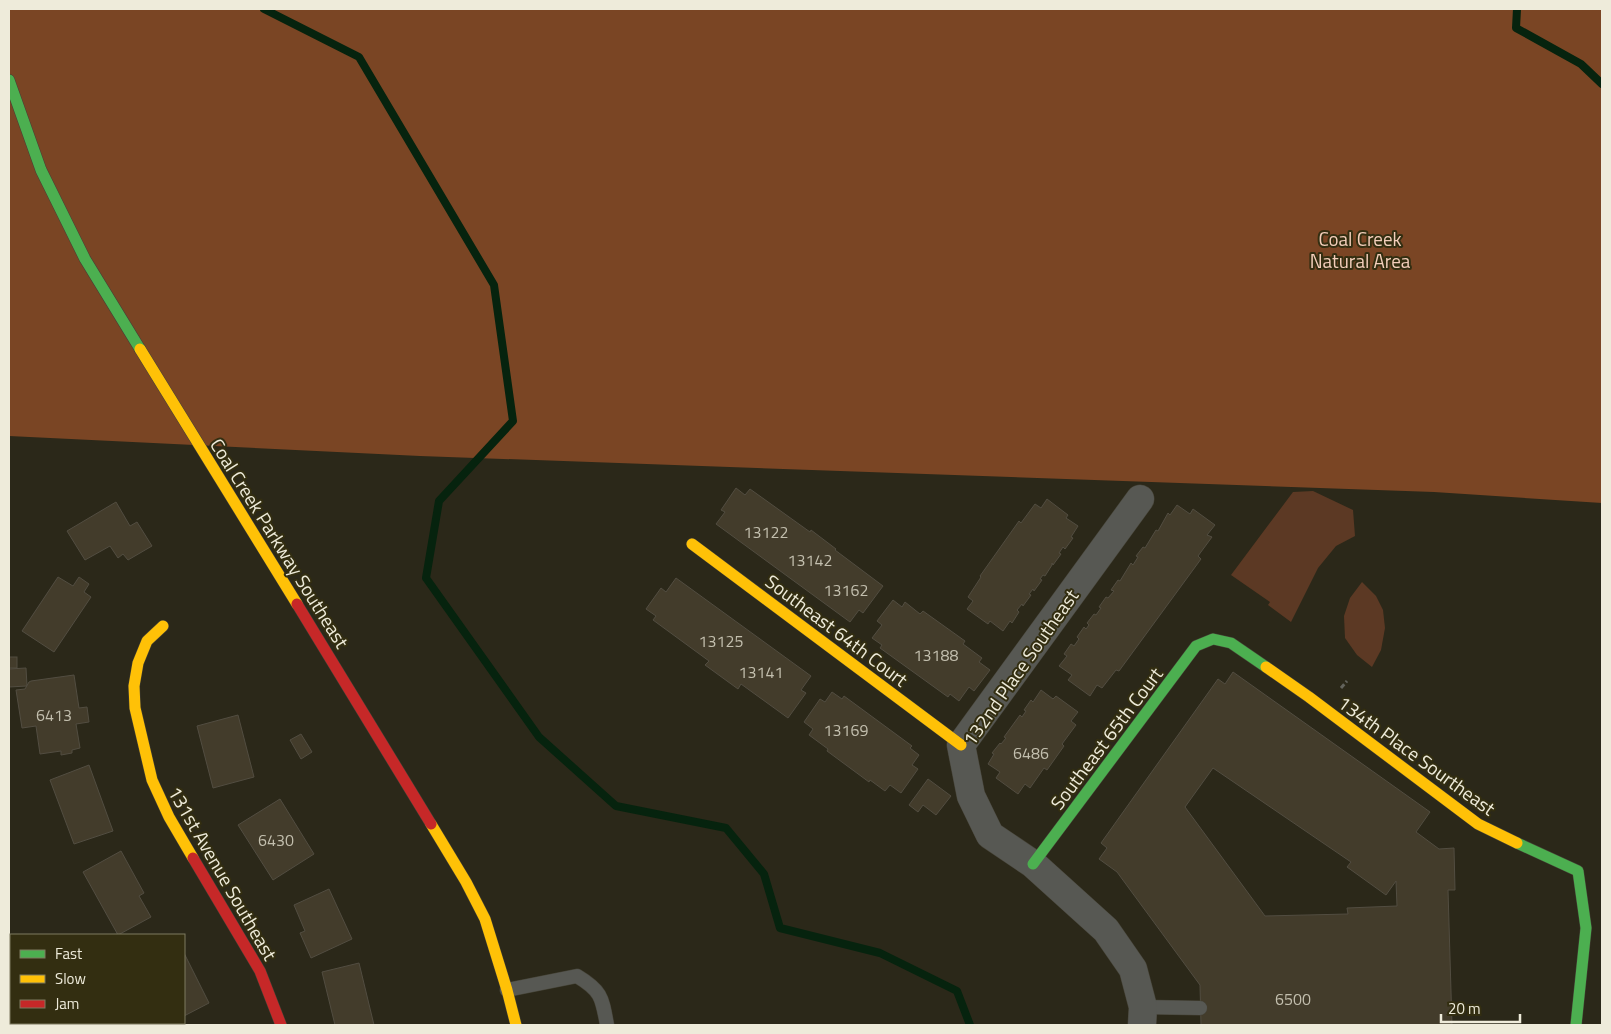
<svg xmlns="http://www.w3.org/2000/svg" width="1611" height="1034" viewBox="0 0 1611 1034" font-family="'Titillium Web',sans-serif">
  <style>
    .green { fill: #5c3924 }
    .forest { fill: #7a4524 }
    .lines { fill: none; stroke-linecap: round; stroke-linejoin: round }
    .stream { stroke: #06230e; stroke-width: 8 }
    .building { fill: #433c2b; stroke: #524d41; fill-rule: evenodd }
    .lane-casing { stroke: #454236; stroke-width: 15 }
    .street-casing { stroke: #454236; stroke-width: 29 }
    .fast-casing { stroke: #454236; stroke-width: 12 }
    .slow-casing { stroke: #454236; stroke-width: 12 }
    .jam-casing { stroke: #454236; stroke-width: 12 }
    .path { stroke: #63635c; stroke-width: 3; stroke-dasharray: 5 2.5; stroke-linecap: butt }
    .lane { stroke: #575853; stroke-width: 14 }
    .street { stroke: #575853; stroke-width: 28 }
    .fast { stroke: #4caf50; stroke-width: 11 }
    .slow { stroke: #ffc107; stroke-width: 11 }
    .jam { stroke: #c62828; stroke-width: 11 }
    .labels { text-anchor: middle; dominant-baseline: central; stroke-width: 4; stroke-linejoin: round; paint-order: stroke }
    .number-label { font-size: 16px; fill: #c3bfae }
    .park-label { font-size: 19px; fill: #f4cfbb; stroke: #332e11 }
    .street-label { font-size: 19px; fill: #eeebda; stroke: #332e11 }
  </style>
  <rect width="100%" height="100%" fill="#2b2819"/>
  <g class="green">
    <polygon points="1313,491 1353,510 1355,536 1336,546 1318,568 1291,622 1268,605 1270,602 1231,575 1293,492"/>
    <polygon points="1362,582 1376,596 1383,610 1385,628 1381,650 1372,667 1357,655 1345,638 1344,616 1350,598"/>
  </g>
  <polygon class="forest" points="9,9 1602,9 1602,503 1434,492 420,456 9,436"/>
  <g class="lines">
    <g class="stream">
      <polyline points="264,9 359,57 494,285 513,421 439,501 426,578 539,737 616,806 726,828 764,874 780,928 880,953 957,991 970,1025"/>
      <polyline points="1517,9 1516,28 1581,64 1602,84"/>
    </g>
  </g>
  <g class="building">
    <polygon points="736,488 745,495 750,489 810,532 811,530 836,549 835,550 883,586 863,613 859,610 850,622 716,524 725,512 721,510"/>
    <polygon points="1047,499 1068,515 1066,518 1078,526 1071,537 1073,538 1065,549 1063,547 1059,553 1061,554 1053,565 1052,563 1052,565 1045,576 1043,575 1040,579 1042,580 1034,591 1033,589 1029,594 1031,595 1023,606 1022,604 1017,610 1019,612 1012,623 1010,621 1003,631 990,621 988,624 967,609 973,601 968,597 981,577 980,576 1019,521 1021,523 1035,504 1041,508"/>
    <polygon points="116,502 130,526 137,522 152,546 128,560 123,554 118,558 110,546 85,560 67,531"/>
    <polygon points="1177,505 1190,514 1193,509 1215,525 1207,535 1212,537 1198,556 1201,559 1119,671 1116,670 1102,688 1097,685 1090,696 1068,680 1072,675 1059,666 1067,656 1064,654 1071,644 1074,646 1079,639 1077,637 1084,627 1086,629 1089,625 1087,623 1094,614 1096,615 1101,608 1099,607 1106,597 1108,598 1114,591 1111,590 1118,580 1120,581 1131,563 1133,565 1138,557 1136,556 1143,547 1145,548 1156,530 1158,531 1168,513 1170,515"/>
    <polygon points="58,577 73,586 79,577 89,584 84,592 91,597 54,652 22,631"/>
    <polygon points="676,578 811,676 801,690 806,693 788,718 741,684 738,689 705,665 709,661 653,620 656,616 646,609 661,588 666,592"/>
    <polygon points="893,600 902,607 905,602 920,614 923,611 965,641 963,644 982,658 979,662 990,670 974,691 969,687 959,701 950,694 948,697 880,648 882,645 872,638 882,625 877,621"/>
    <rect x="9" y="657" width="8" height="11"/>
    <polygon points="26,668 27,686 9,687 9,669"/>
    <path d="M1233 672 1430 812 1416 832 1439 849 1454 848 1455 890H1448L1452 1025H1201L1200 985 1117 872 1099 859 1107 848 1101 843 1218 679 1225 684ZM1213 768 1351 862 1347 867 1386 895 1396 881 1397 906 1347 908 1348 914 1265 916 1185 807Z"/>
    <polygon points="74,675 79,708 87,707 89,722 76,724 80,748 72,750 72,753 61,755 61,751 40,754 36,726 22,728 16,690 25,689 29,682 31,681"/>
    <polygon points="1041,690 1053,699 1056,696 1078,712 1071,721 1076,725 1062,744 1064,746 1047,770 1044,768 1030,788 1025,784 1018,794 996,778 1000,772 988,764 994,754 992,753 1000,743 1001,744 1006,738 1004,737 1020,715 1022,717 1026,711 1024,710 1031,700 1033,702"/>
    <polygon points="832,692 842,699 844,696 912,746 910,748 919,755 912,765 918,769 901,793 890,785 885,791 870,780 869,782 827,751 828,749 809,735 813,729 804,722 820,699 825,702"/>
    <polygon points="238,715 254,777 213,788 197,726"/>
    <polygon points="301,734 312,752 301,759 290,740"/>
    <polygon points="89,765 113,831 74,844 50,780"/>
    <polygon points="928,779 951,796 936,815 923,805 918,812 909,805"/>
    <polygon points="280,799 314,854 273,880 238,825"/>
    <polygon points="121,851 144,893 139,896 151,917 118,935 83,872"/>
    <polygon points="329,889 352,939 311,958 300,933 305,931 294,905"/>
    <polygon points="184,953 209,1003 184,1016"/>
    <polygon points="359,963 374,1025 335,1025 322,972"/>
  </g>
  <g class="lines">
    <defs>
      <g id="lane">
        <path d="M507 990 577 976C602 991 602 998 607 1025"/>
        <polyline points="1143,1007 1200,1008"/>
      </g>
      <polyline id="street" points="1140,499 961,745 971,796 990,835 1033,864 1106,930 1133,969 1143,1007 1142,1025"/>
      <g id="fast">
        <polyline points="9,80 41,170 85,259 140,349"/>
        <polyline points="1517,843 1578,871 1586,928 1576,1025"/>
        <polyline points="1033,864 1196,646 1213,639 1231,643 1266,667"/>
      </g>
      <g id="slow">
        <polyline points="140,349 297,604"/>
        <polyline points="692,544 961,745"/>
        <polyline points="163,626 147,641 138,663 134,686 135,708 152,780 169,817 193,858"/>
        <polyline points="1266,667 1309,697 1478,824 1517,843"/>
        <polyline points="431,824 466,882 485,919 507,990 516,1025"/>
      </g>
      <g id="jam">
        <polyline points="297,604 431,824"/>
        <polyline points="193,858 260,971 281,1025"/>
      </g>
    </defs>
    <use href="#lane" class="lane-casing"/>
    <use href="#street" class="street-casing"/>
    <use href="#fast" class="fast-casing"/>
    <use href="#slow" class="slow-casing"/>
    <use href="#jam" class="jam-casing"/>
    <polyline class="path" points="1341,688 1347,681"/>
    <use href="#lane" class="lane"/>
    <use href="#street" class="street"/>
    <use href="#fast" class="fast"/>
    <use href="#slow" class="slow"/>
    <use href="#jam" class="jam"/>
  </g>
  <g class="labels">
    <g class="number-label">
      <text x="766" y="532">13122</text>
      <text x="810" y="560">13142</text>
      <text x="846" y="590">13162</text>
      <text x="721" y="641">13125</text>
      <text x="936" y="655">13188</text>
      <text x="761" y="672">13141</text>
      <text x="54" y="715">6413</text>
      <text x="846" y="730">13169</text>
      <text x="1031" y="753">6486</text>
      <text x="276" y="840">6430</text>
      <text x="1293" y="999">6500</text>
    </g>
    <g class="park-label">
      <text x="1360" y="238">Coal Creek<tspan x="1360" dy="22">Natural Area</tspan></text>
    </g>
    <g class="street-label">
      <text transform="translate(280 543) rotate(58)">Coal Creek Parkway Southeast</text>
      <text transform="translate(837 630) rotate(37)">Southeast 64th Court</text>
      <text transform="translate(1020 667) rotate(-55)">132nd Place Southeast</text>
      <text transform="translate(1106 738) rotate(-53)">Southeast 65th Court</text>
      <text transform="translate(1417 755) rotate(36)">134th Place Sourtheast</text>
      <text transform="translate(223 873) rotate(60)">131st Avenue Southeast</text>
    </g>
  </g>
  <rect width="1611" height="1034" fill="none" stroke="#eeebda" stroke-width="20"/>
  <rect x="10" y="934" width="175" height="90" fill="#332e11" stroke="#7e7a61"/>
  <rect x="20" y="950" width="25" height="8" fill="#4caf50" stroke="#7e7a61"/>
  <text x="55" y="959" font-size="15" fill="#eeebda">Fast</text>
  <rect x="20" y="975" width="25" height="8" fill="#ffc107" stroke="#7e7a61"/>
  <text x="55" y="984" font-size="15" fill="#eeebda">Slow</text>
  <rect x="20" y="1000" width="25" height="8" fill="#c62828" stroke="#7e7a61"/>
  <text x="55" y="1009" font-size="15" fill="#eeebda">Jam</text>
  <path d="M1441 1014v8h79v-8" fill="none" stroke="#eeebda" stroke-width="2.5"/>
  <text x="1448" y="1014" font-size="15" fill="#eeebda" stroke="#332e11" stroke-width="4" paint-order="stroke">20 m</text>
</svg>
